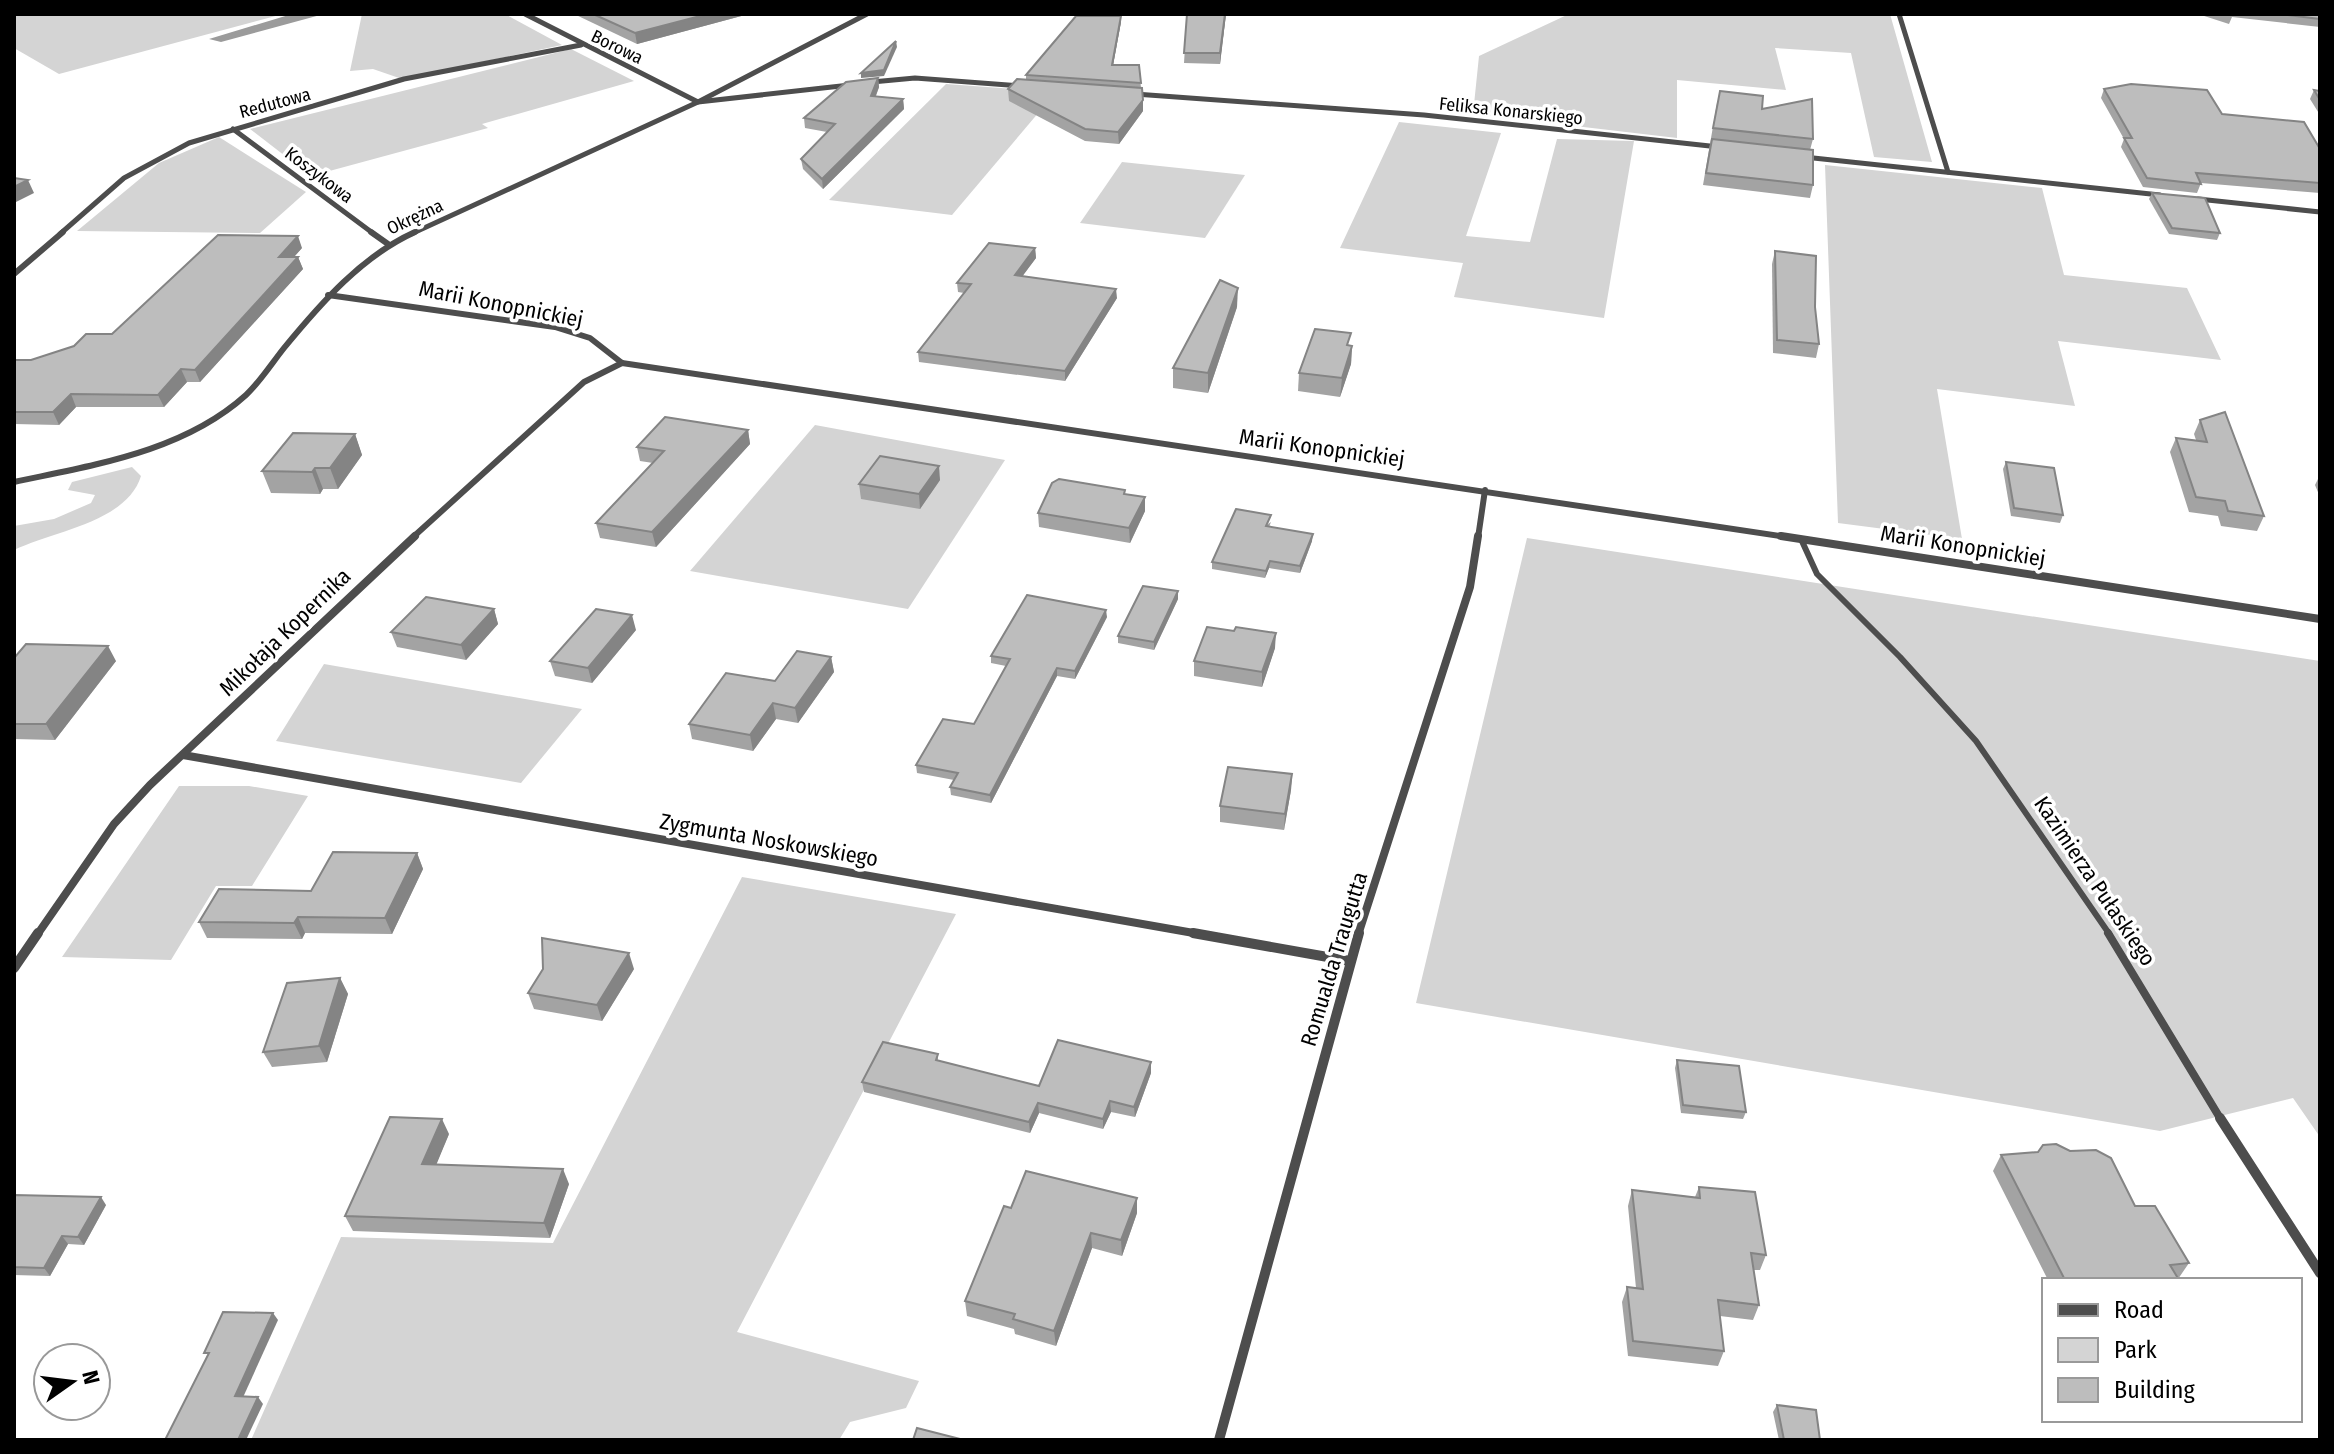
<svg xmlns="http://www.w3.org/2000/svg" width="2334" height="1454" viewBox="0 0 2334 1454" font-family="'Fira Sans Condensed',sans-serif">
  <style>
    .green { fill: #d4d4d4 }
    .water { fill: #9b9b9b }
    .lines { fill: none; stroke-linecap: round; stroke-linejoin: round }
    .lane-far1 { stroke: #4d4d4d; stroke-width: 6 }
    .lane { stroke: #4d4d4d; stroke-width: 8 }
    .street-far3 { stroke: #4d4d4d; stroke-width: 5 }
    .street-far2 { stroke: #4d4d4d; stroke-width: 6 }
    .street-far1 { stroke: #4d4d4d; stroke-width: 8 }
    .street { stroke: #4d4d4d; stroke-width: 10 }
    .wall { fill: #a3a3a3 }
    .shaded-wall { fill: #848484 }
    .building { fill: #bdbdbd; stroke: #848484; stroke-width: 2 }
    .labels { text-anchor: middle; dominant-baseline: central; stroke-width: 7; stroke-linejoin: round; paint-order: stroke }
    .far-street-label { font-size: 18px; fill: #000; stroke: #fff }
    .street-label { font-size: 22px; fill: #000; stroke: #fff }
  </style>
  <rect width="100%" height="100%" fill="#fff"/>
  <g class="green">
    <polygon points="14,14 283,14 59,74 14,48"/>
    <polygon points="362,14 505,14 562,45 402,79 373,69 350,71"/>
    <polygon points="1569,14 1890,14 1932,162 1874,157 1851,53 1775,48 1786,90 1677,80 1677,138 1473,114 1479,56"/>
    <polygon points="571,49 634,81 482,124 488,128 311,176 250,129"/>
    <polygon points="946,84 1056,92 952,215 829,200"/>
    <polygon points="1399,122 1501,133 1466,236 1530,242 1557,139 1634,141 1604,318 1454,297 1463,263 1340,248"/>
    <polygon points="219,137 306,192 260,233 77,231 159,163"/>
    <polygon points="1122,162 1245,175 1205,238 1080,223"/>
    <polygon points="1825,165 2042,188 2064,275 2187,288 2221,360 2058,341 2075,406 1937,389 1962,539 1838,523"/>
    <polygon points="815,425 1005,460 908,609 690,571"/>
    <path d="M132 467 141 476C127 522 54 531 14 550V526L54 519 91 503 95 495 68 490 72 482Z"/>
    <polygon points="1527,538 2320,661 2320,1137 2293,1098 2160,1131 1416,1003"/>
    <polygon points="324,664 582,709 521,783 276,741"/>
    <polygon points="179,786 249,786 308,796 252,886 216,886 171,960 62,957"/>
    <polygon points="742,877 956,914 737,1332 919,1381 906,1408 850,1422 839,1440 251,1440 341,1237 553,1243"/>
  </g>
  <polygon class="water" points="292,14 324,14 221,42 209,39"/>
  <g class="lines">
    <polyline class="lane-far1" points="1801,539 1817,574 1900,657 1976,741 2110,935"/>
    <polyline class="lane" points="2108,933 2220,1118"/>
    <g class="street-far3">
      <polyline points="525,14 698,102 850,85"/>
      <polyline points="1899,14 1948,172"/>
      <polyline points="872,82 915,78 1021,86"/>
      <polyline points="1135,94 1424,115 1719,147"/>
      <polyline points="233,129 374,234"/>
      <polyline points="1804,157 2160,195"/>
      <polyline points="2198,199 2320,212"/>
      <polyline points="60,234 124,178 189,143 404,79 581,45"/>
      <polyline points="411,234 698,102 867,14"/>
    </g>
    <g class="street-far2">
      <polyline points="371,232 388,244"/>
      <polyline points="14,274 63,232"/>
      <polyline points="328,295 555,327 590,338 622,363 1794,538"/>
      <path d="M14 482C93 465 183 452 246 395 260 382 272 363 284 348 321 303 362 256 415 232"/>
      <polyline points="412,538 584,382 622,363"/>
      <polyline points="1478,538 1485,490"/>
    </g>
    <g class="street-far1">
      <polyline points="1781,536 2320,619"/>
      <polyline points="183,755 1205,935"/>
      <polyline points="37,935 114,824 150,785 415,536"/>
      <polyline points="1358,935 1470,587 1478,536"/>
    </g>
    <g class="street">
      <polyline points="1193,933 1350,961"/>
      <polyline points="14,968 38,933"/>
      <polyline points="2220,1118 2320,1273"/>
      <polyline points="1219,1440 1359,933"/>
    </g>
  </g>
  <g class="wall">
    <polygon points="574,14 745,14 745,15 637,44"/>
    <polygon points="1187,14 1226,14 1220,64 1184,63"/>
    <polygon points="2198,14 2320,14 2320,27 2232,17 2229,24"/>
    <polygon points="1121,22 1113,65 1139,65 1143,111 1119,144 1085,141 1009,101 1008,89 1026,80 1026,75"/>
    <polygon points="878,78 879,87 876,96 903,99 904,109 823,189 803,169 801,159 827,132 805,128 804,118"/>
    <polygon points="2104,89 2222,114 2320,149 2320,193 2201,183 2197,193 2143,187 2121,147 2124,139 2101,98"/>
    <polygon points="2314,90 2320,91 2320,115 2310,99"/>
    <polygon points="1717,103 1762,109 1813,139 1810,150 1813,185 1810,198 1703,185"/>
    <polygon points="2152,193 2220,233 2217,240 2169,234 2149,199"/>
    <polygon points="302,248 294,257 298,257 303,269 200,382 187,382 164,407 76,407 59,425 14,424 14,360 31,360 112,334"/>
    <polygon points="1035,248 1036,258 1022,276 1117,298 1065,381 919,362 918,352 964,293 958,292 957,283"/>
    <polygon points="1775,251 1815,307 1819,344 1816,358 1773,353 1772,264"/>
    <polygon points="1237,307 1208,393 1173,388 1173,368"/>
    <polygon points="1350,345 1352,346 1351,364 1340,397 1298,391 1299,373"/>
    <polygon points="2200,420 2264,516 2257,531 2221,526 2218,516 2189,512 2170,452 2176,438 2196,440 2194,434"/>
    <polygon points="748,430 750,444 656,547 600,538 596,523 653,463 640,461 637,447"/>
    <polygon points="355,434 362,455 338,489 323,489 320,494 271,493 262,471"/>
    <polygon points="2006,462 2063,515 2060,523 2011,516 2003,469"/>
    <polygon points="2320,475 2320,497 2315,485"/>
    <polygon points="940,480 920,509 861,499 859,484"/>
    <polygon points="1126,494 1145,497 1145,511 1130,543 1039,527 1038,513"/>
    <polygon points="1271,522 1269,527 1312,541 1300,573 1269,568 1265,578 1212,569 1212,562"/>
    <polygon points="1178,591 1178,599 1154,650 1118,643 1118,636"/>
    <polygon points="494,609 498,624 466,660 397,647 391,632"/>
    <polygon points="1107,617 1075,679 1057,676 991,803 951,795 950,787 954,780 917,773 916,765 974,724 1006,666 991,663 991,656"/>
    <polygon points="636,630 592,683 555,676 550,661"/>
    <polygon points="1275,648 1262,687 1194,676 1194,661"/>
    <polygon points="831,657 834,672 798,723 776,719 753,751 692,739 689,724 775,681"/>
    <polygon points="14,658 116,661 55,740 14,739"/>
    <polygon points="1292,774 1291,790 1284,830 1220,822 1220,806"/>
    <polygon points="417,853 423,869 392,934 305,933 302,939 207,938 199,922 311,891"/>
    <polygon points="634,969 602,1021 534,1009 528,993"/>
    <polygon points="340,978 348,994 327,1062 272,1067 263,1052"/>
    <polygon points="938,1054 938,1061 1039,1086 1151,1073 1135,1117 1111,1112 1103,1129 1039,1113 1030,1133 864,1092 862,1082"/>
    <polygon points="1677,1060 1746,1112 1743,1119 1681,1113 1675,1068"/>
    <polygon points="449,1134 436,1164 569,1184 550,1238 353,1231 345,1216"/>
    <polygon points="2070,1151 2135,1206 2189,1263 2178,1279 2179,1280 2048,1280 1993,1171 2001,1155"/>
    <polygon points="1699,1187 1766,1255 1760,1270 1754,1270 1759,1305 1753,1320 1720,1316 1724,1351 1718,1366 1628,1356 1622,1302 1627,1287 1636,1288 1628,1206 1632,1190 1695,1197"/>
    <polygon points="14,1195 106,1205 84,1245 68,1244 50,1276 14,1275"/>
    <polygon points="1011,1208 1137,1213 1122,1256 1092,1248 1056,1346 1015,1334 1014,1329 967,1316 965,1301"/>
    <polygon points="1777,1405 1820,1440 1779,1440 1773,1412"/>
  </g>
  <g class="shaded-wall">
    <polygon points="708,14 745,15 637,44 635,33"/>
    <polygon points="1225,14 1226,14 1220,64 1220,53"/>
    <polygon points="1121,16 1121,22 1112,71 1112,65"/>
    <polygon points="896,41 897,47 884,76 861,78 861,73"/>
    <polygon points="878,78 879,87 872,105 871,96"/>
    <polygon points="903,99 904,109 823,189 822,179"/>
    <polygon points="1143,100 1143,111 1119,144 1118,132"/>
    <polygon points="28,180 34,193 14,203 14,187"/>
    <polygon points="298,236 302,248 283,269 279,257"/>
    <polygon points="1035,248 1036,258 1016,285 1015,275"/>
    <polygon points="298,257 303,269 200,382 195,370"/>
    <polygon points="1238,288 1237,307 1208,393 1208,373"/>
    <polygon points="1116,289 1117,298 1065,381 1065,371"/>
    <polygon points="1352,346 1351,364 1340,397 1342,378"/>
    <polygon points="181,369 187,382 164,407 158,395"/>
    <polygon points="71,394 76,407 59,425 53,412"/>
    <polygon points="748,430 750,444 656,547 652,532"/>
    <polygon points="355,434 362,455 338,489 330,468"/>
    <polygon points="939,466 940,480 920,509 919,494"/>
    <polygon points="315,468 323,489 320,494 312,472"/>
    <polygon points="1145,497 1145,511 1130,543 1129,528"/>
    <polygon points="1313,534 1312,541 1300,573 1300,566"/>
    <polygon points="1270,561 1269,568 1265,578 1266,571"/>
    <polygon points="1178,591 1178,599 1154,650 1154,642"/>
    <polygon points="494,609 498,624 466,660 461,645"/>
    <polygon points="1106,610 1107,617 1075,679 1075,671"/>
    <polygon points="632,615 636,630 592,683 588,668"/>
    <polygon points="1276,633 1275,648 1262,687 1262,672"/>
    <polygon points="108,646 116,661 55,740 46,724"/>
    <polygon points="831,657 834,672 798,723 795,708"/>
    <polygon points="1057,668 1057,676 991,803 990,795"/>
    <polygon points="773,703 776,719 753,751 750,735"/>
    <polygon points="1292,774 1291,790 1284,830 1285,814"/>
    <polygon points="417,853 423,869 392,934 385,918"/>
    <polygon points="298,917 305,933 302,939 294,923"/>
    <polygon points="629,953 634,969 602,1021 597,1005"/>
    <polygon points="340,978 348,994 327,1062 319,1046"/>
    <polygon points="1151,1062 1151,1073 1135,1117 1134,1107"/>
    <polygon points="1110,1101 1111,1112 1103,1129 1103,1119"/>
    <polygon points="1038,1103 1039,1113 1030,1133 1029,1122"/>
    <polygon points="442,1119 449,1134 430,1180 422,1164"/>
    <polygon points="563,1169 569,1184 550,1238 544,1223"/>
    <polygon points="101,1197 106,1205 84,1245 78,1237"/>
    <polygon points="1137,1198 1137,1213 1122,1256 1121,1240"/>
    <polygon points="1091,1233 1092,1248 1056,1346 1054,1331"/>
    <polygon points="62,1236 68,1244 50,1276 44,1268"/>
    <polygon points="273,1313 278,1320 240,1404 235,1396"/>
    <polygon points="258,1397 263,1404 246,1440 238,1440"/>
  </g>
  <g class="building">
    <polygon points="593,14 708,14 635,33"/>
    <polygon points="1187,14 1225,14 1220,53 1184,53"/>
    <polygon points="2279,14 2320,14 2320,19"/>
    <polygon points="1076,16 1121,16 1112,65 1139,65 1141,83 1026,75"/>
    <polygon points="896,41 884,70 861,73"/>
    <polygon points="878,78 871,96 903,99 822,179 801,159 835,124 804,118 846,82"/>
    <polygon points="1017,79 1142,88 1143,100 1118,132 1085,129 1008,89"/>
    <polygon points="2131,84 2207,90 2222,114 2304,122 2320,149 2320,183 2196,173 2201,184 2147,178 2124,138 2132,138 2104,89"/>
    <polygon points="2314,90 2320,91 2320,100"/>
    <polygon points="1720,91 1763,96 1762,109 1812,99 1813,139 1713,128"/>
    <polygon points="1712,139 1813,150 1813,185 1706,173"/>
    <polygon points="14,178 28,180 14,187"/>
    <polygon points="2152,193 2205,198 2220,233 2172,228"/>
    <polygon points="218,235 298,236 279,257 298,257 195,370 181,369 158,395 71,394 53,412 14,412 14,360 31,360 74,346 86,334 112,334"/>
    <polygon points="989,243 1035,248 1015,275 1116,289 1065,371 918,352 971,284 957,283"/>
    <polygon points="1775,251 1816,256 1815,307 1819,344 1777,340"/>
    <polygon points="1220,280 1238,288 1208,373 1173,368"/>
    <polygon points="1315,329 1351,333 1347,345 1352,346 1342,378 1299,373"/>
    <polygon points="2225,412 2264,516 2228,511 2225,501 2196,497 2176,438 2207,442 2200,420"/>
    <polygon points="665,417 748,430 652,532 596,523 664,451 637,447"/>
    <polygon points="293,433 355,434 330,468 315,468 312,472 262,471"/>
    <polygon points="880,456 939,466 919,494 859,484"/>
    <polygon points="2006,462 2054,468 2063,515 2014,508"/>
    <polygon points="1059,479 1125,490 1124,494 1145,497 1129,528 1038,513 1052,483"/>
    <polygon points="1236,509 1271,515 1266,526 1313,534 1300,566 1270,561 1266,571 1212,562"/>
    <polygon points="1143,586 1178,591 1154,642 1118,636"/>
    <polygon points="1027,595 1106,610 1075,671 1057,668 990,795 950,787 958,773 916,765 943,719 974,724 1010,659 991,656"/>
    <polygon points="426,597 494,609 461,645 391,632"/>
    <polygon points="596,609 632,615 588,668 550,661"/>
    <polygon points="1207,627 1234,631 1236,627 1276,633 1262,672 1194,661"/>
    <polygon points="26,644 108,646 46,724 14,724 14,658"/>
    <polygon points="797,651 831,657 795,708 773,703 750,735 689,724 726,673 775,681"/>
    <polygon points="1228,767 1292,774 1285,814 1220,806"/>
    <polygon points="333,852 417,853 385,918 298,917 294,923 199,922 219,889 311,891"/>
    <polygon points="542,938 629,953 597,1005 528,993 543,969"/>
    <polygon points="340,978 319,1046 263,1052 287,983"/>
    <polygon points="1058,1040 1151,1062 1134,1107 1110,1101 1103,1119 1038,1103 1029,1122 862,1082 883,1042 938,1054 936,1060 1039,1086"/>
    <polygon points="1677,1060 1739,1066 1746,1112 1683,1105"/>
    <polygon points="390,1117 442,1119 422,1164 563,1169 544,1223 345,1216"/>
    <polygon points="2056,1144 2070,1151 2096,1150 2111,1158 2135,1206 2155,1206 2189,1263 2170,1265 2179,1280 2065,1280 2001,1155 2038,1152 2043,1145"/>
    <polygon points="1026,1171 1137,1198 1121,1240 1091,1233 1054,1331 1013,1319 1015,1314 965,1301 1004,1206 1011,1208"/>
    <polygon points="1699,1187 1755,1192 1766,1255 1751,1253 1759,1305 1718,1300 1724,1351 1633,1341 1627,1287 1643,1289 1632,1190 1700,1198"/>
    <polygon points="14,1195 101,1197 78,1237 62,1236 44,1268 14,1267"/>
    <polygon points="223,1312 273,1313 235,1396 258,1397 238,1440 165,1440 209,1353 204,1353"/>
    <polygon points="1777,1405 1816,1410 1820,1440 1784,1440"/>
    <polygon points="917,1428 964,1440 913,1440"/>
  </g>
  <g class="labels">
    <g class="far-street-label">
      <text transform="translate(617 47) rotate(26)">Borowa</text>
      <text transform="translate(275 103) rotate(-15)">Redutowa</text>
      <text transform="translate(1511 111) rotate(6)">Feliksa Konarskiego</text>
      <text transform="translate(319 175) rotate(37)">Koszykowa</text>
      <text transform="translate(415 217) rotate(-25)">Okrężna</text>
    </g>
    <g class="street-label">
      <text transform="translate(501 304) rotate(11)">Marii Konopnickiej</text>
      <text transform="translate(1322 448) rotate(8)">Marii Konopnickiej</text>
      <text transform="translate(1963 546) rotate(9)">Marii Konopnickiej</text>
      <text transform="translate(285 632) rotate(-44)">Mikołaja Kopernika</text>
      <text transform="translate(769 840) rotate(10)">Zygmunta Noskowskiego</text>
      <text transform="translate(2095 881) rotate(56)">Kazimierza Pułaskiego</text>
      <text transform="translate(1334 959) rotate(-73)">Romualda Traugutta</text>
    </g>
  </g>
  <rect width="2334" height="1454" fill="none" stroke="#000000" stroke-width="32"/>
  <rect x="2042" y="1278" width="260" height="144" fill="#ffffff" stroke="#999999" stroke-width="2"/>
  <rect x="2058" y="1304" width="40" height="12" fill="#4d4d4d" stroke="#999999" stroke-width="2"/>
  <text x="2114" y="1318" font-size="24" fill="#000000">Road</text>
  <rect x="2058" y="1338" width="40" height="24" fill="#d4d4d4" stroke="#999999" stroke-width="2"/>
  <text x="2114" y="1358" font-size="24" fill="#000000">Park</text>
  <rect x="2058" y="1378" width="40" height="24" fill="#bdbdbd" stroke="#999999" stroke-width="2"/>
  <text x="2114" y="1398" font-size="24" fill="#000000">Building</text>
  <g transform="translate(72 1382) rotate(76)"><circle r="38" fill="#ffffff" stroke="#999999" stroke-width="2"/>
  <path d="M0-6L14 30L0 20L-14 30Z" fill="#000000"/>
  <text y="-12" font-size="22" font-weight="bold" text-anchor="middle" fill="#000000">N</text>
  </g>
</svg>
